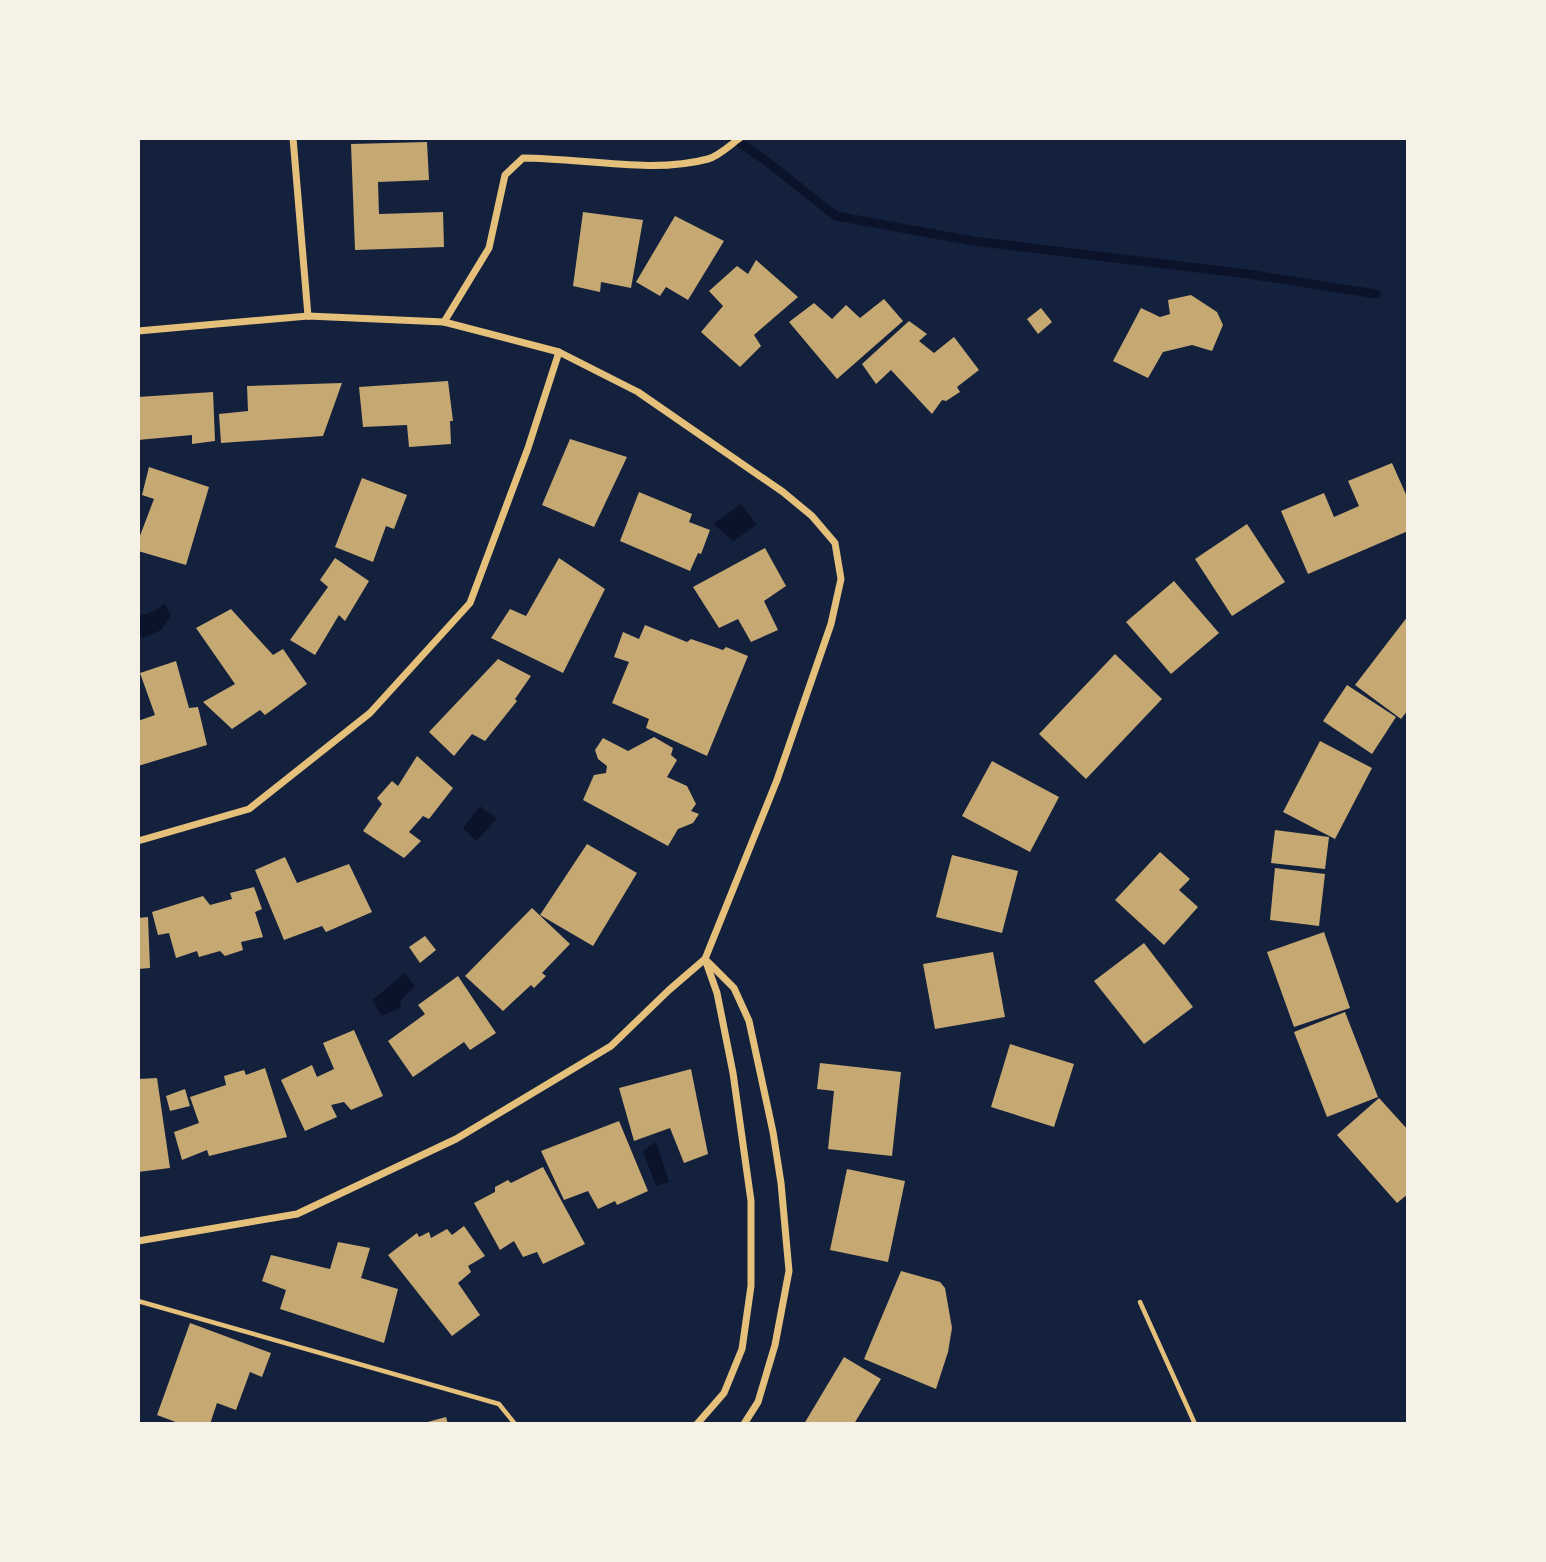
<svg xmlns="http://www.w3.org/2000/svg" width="1546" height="1562" viewBox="0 0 1546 1562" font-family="'Zilla Slab',serif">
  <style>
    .water { fill: #0b132b }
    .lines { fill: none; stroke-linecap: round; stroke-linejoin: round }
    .stream { stroke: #0b132b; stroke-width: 9 }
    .building { fill: #c6a872 }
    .path { stroke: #e5c07b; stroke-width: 4.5 }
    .minor { stroke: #e5c07b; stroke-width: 7 }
  </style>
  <rect width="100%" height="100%" fill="#14213d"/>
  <g class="water">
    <polygon points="741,504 757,525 733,541 713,524"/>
    <polygon points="165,603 171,616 161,630 143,638 138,632 138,616 152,612"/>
    <polygon points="480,806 497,819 476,841 463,828"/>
    <polygon points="405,973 415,986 401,1000 400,1008 382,1016 372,1000"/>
    <polygon points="656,1142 669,1182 656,1186 643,1151"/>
  </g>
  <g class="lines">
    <polyline class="stream" points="732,138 765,160 836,216 973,241 1248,274 1376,294"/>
  </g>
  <g class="building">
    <polygon points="427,142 429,180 378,182 379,214 443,212 444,247 355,250 351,144"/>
    <polygon points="583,212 643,220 631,288 601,282 600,292 573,286"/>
    <polygon points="675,216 724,241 688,300 666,287 660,296 636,282"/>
    <polygon points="756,260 798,297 754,335 761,346 740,367 701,332 723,306 709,291 737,266 748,274"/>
    <polygon points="1191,295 1217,312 1223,325 1212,351 1192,345 1163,352 1148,378 1113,361 1141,308 1160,317 1170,314 1168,300"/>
    <polygon points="884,299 903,321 837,379 789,322 814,303 832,319 846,305 860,318"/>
    <polygon points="1041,308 1052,322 1038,334 1027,319"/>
    <polygon points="909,321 927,334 919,341 934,353 954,337 979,370 957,387 960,392 946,401 942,400 932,414 891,370 876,384 862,364"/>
    <polygon points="448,381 453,421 450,421 451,444 409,447 407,425 363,427 359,387"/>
    <polygon points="342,383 323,436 221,443 219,414 248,411 247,386"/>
    <polygon points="213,392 215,441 192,444 192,435 138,440 138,397"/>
    <polygon points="570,439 627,457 594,527 542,505"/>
    <polygon points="1392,463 1408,499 1408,531 1308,574 1281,511 1324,493 1334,517 1359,506 1348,481"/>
    <polygon points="149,467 209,487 186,565 138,551 138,541 154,499 142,495"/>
    <polygon points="362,478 407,495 394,529 386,526 373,562 335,547"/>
    <polygon points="639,492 692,514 689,522 710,530 701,554 698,553 690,571 620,541"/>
    <polygon points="1247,524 1285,582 1232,616 1195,559"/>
    <polygon points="765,548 786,586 764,601 778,630 751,642 738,619 719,628 693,587"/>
    <polygon points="335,558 369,581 345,621 339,615 315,655 290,640 328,587 320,580"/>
    <polygon points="559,558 605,589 563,673 491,638 510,609 526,616"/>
    <polygon points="1174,581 1219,633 1171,674 1126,622"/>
    <polygon points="231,609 273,655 283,649 307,684 265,715 260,710 232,729 203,702 235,684 196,628"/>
    <polygon points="1408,616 1408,710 1401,719 1355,685"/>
    <polygon points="645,625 687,642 691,639 723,650 726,647 748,656 707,756 646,728 649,719 612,703 629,662 614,657 623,632 639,639"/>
    <polygon points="1115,654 1162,699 1086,779 1039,734"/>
    <polygon points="498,659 531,676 515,699 517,701 485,741 472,734 454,756 429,732"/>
    <polygon points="176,661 189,708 198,707 207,745 138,766 138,721 155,715 140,673"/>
    <polygon points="1347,685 1396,717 1372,754 1323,721"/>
    <polygon points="654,737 673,748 671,755 677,760 667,777 687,786 696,804 691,811 699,814 693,823 678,829 668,846 583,800 594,775 606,773 607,766 598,759 595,750 603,738 628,751"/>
    <polygon points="1320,741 1372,768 1335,839 1283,812"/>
    <polygon points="417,756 453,788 429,819 423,816 409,832 421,841 404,858 363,831 382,804 377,798 392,781 398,786"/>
    <polygon points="992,761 1059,797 1030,852 962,816"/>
    <polygon points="1275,830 1329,837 1325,869 1271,863"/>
    <polygon points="587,844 637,873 593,946 540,915"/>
    <polygon points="1160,852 1190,879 1179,890 1198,907 1164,945 1115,900"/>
    <polygon points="952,855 1018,871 1002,933 936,917"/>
    <polygon points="285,857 297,883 349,864 372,912 326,932 322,926 284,940 255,870"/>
    <polygon points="1275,868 1325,874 1319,926 1270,920"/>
    <polygon points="254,887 262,909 255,912 263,937 241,942 243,950 225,956 220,951 199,957 197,951 176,958 169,933 158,935 152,912 203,896 210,905 232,899 230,893"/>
    <polygon points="532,908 570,944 542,973 546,976 534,988 531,985 503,1011 465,976"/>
    <polygon points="148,917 150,968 138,969 138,918"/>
    <polygon points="1324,932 1350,1008 1294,1027 1267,952"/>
    <polygon points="425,936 436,950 420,963 409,947"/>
    <polygon points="1144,943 1193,1007 1144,1044 1094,981"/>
    <polygon points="993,952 1005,1017 935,1029 923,964"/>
    <polygon points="458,976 496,1033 470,1050 464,1042 413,1077 388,1041 425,1014 418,1005"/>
    <polygon points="1345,1012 1378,1097 1327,1117 1294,1032"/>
    <polygon points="354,1030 383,1096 351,1110 344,1102 331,1105 337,1117 305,1131 281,1080 312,1065 317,1077 334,1069 323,1043"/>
    <polygon points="1010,1044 1074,1064 1054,1127 991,1107"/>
    <polygon points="820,1063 901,1072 892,1156 828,1149 834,1091 817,1089"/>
    <polygon points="265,1068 287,1137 209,1156 207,1150 182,1160 174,1132 199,1123 190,1097 226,1085 224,1076 244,1070 246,1075"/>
    <polygon points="691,1069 708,1154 684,1163 670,1128 634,1141 619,1088"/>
    <polygon points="157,1078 170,1168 138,1172 138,1079"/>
    <polygon points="185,1089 190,1106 170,1111 166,1096"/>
    <polygon points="1379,1098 1408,1130 1408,1194 1397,1203 1337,1135"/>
    <polygon points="619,1121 648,1191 617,1205 615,1201 598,1209 588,1191 564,1200 541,1151"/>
    <polygon points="543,1167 585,1244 543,1264 537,1252 523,1257 514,1241 500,1250 474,1203 495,1192 495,1187 508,1180 511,1183"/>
    <polygon points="847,1169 905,1181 888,1262 830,1250"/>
    <polygon points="464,1226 485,1256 468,1266 471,1272 458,1283 480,1315 452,1336 388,1255 417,1233 419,1237 429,1232 431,1238 447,1229 452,1235"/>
    <polygon points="338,1242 370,1248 361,1278 398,1289 384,1343 280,1309 286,1290 262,1281 271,1255 330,1269"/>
    <polygon points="901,1271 940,1282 945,1288 952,1328 948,1352 936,1389 864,1359"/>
    <polygon points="190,1323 271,1353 262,1377 250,1372 236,1410 217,1403 210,1424 181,1424 157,1415"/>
    <polygon points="844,1357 881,1379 854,1424 804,1424"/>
    <polygon points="446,1417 448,1424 424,1424 424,1423"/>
  </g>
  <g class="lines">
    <g class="path">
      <polyline points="138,1301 499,1404 515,1424"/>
      <polyline points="1140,1302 1195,1424"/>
    </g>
    <g class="minor">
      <polyline points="293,138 308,316"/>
      <path d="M444 322 489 248 505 175 523 158C581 158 653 174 708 159 719 156 730 145 740 138"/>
      <polyline points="138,331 308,316 444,322 559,352 638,392 783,492 812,516 835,543 841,579 831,624 777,780 705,959 717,993 733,1073 751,1201 751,1286 742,1349 724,1393 697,1424"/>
      <polyline points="138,841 249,809 370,713 470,603 528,448 559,352"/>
      <polyline points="708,962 734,988 749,1021 773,1132 781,1183 789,1271 775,1345 758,1402 744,1424"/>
      <polyline points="138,1241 297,1214 456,1139 611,1046 669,990 705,959"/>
    </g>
  </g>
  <rect width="1546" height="1562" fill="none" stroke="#f6f1e7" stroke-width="280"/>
</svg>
